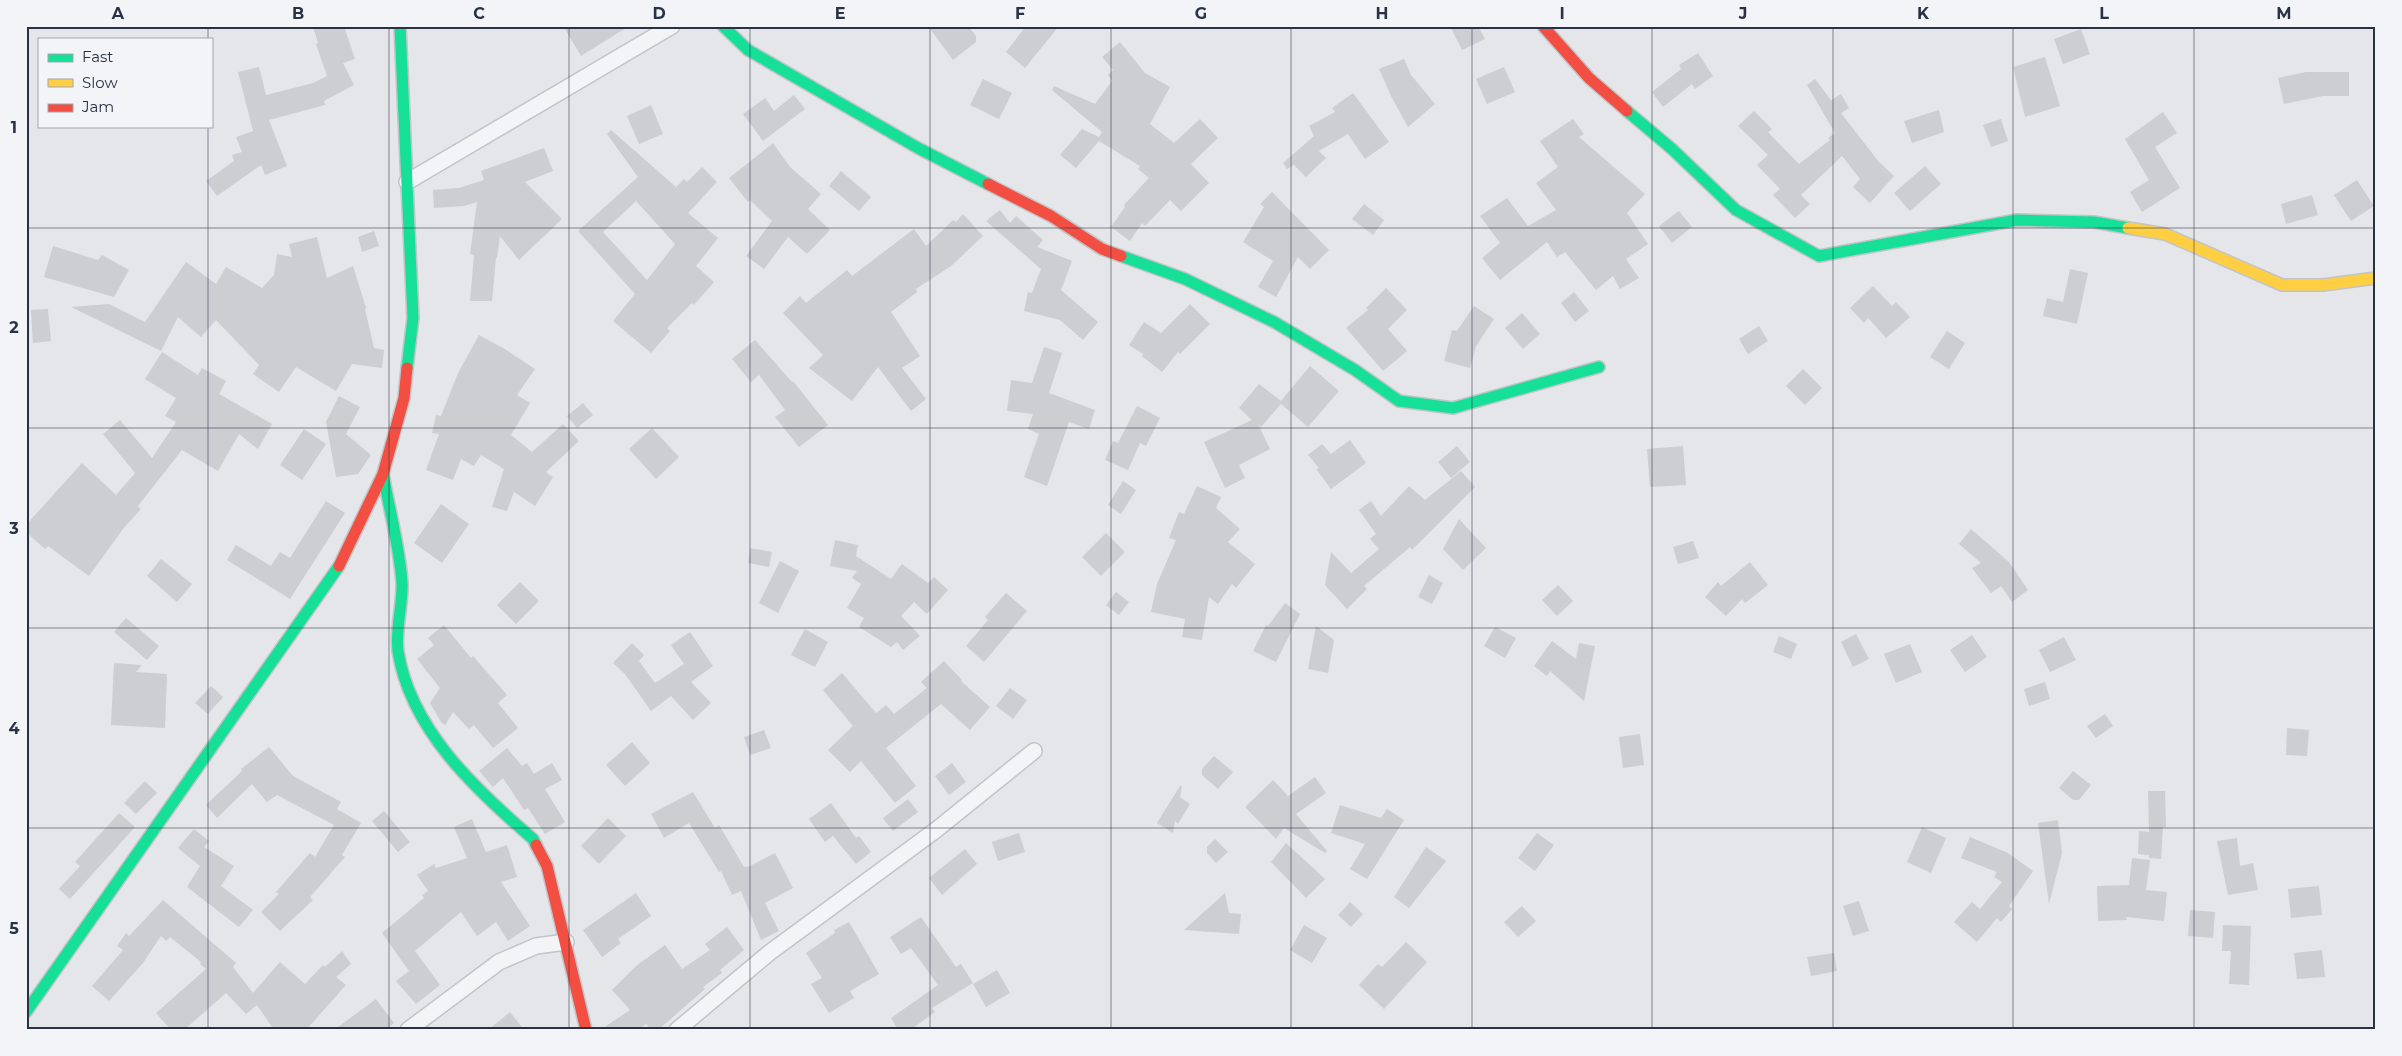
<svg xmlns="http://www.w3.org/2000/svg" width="2402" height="1056" viewBox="0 0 2402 1056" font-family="Montserrat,sans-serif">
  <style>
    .building { fill: #ccced2; fill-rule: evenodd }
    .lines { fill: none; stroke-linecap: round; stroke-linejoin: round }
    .street-casing { stroke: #c2c4c7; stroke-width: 18 }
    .fast-casing { stroke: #c2c4c7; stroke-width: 14 }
    .slow-casing { stroke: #c2c4c7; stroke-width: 14 }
    .jam-casing { stroke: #c2c4c7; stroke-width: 14 }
    .street { stroke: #f3f4f6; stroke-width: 15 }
    .fast { stroke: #16e098; stroke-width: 11 }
    .slow { stroke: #ffcf43; stroke-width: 11 }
    .jam { stroke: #f24e42; stroke-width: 11 }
    .grid { fill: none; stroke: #293244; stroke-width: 1; stroke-opacity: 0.55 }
    .neatline { fill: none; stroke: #293244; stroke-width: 2 }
    .grid-label { font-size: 16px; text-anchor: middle; font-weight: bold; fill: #293244 }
  </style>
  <rect width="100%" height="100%" fill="#e4e6e9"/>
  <g class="building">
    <polygon points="313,26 344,26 355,59 343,63 354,85 324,101 325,105 269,120 287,166 265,175 261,165 217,196 206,181 234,161 232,155 242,152 236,137 253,131 238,72 259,67 266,95 313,83 327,76 316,44 318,43"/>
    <polygon points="563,26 629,26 581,56"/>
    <polygon points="928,26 968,26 976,36 976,42 953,60"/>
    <polygon points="1026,26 1059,26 1025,68 1006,52"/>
    <polygon points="1450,26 1478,26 1485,39 1462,50"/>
    <polygon points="2081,29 2090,54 2063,64 2054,39"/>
    <polygon points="1120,42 1145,73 1170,87 1150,124 1174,143 1200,119 1218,138 1191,164 1209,183 1181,211 1170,200 1145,226 1142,223 1130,241 1111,227 1125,207 1124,205 1149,178 1138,169 1140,166 1099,141 1076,168 1060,155 1082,129 1099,137 1102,132 1052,90 1054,86 1095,104 1112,81 1108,75 1113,70 1102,57"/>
    <polygon points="1698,53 1713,76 1695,89 1692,84 1663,107 1652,92 1681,69 1679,65"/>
    <polygon points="2045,57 2060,106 2025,117 2013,67"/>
    <polygon points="1404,59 1411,75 1435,104 1408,127 1392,98 1379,69"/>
    <polygon points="1504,67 1515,92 1487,104 1476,79"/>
    <polygon points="2306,72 2349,72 2349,96 2323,96 2284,104 2278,78"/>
    <polygon points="983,79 1012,93 999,119 970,105"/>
    <polygon points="1815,79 1831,100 1841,94 1849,108 1841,113 1879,162 1894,176 1870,203 1853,187 1860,179 1842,156 1801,195 1810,204 1795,218 1773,195 1780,189 1757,165 1768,155 1738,126 1754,111 1772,129 1768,132 1799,164 1830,140 1828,138 1835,133 1807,85"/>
    <polygon points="1353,93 1389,142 1365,159 1348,134 1319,151 1326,158 1306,177 1294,165 1287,169 1283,163 1314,136 1309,126 1335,112 1332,108"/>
    <polygon points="794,95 805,109 763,141 743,114 765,98 774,111"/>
    <polygon points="651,105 663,134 639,144 627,116"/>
    <polygon points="1939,110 1944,132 1912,143 1904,121"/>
    <polygon points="2163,112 2177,133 2155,147 2180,188 2142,212 2130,192 2149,180 2125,139"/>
    <polygon points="1573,119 1584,134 1579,137 1645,194 1627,213 1648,244 1626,259 1639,278 1620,289 1613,276 1596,290 1565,252 1557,257 1547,242 1500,280 1482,258 1500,243 1480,216 1507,198 1528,226 1556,210 1536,183 1558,167 1540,141"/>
    <polygon points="2001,119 2008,141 1991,147 1983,125"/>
    <path d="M611 130 676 187 684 179 687 182 702 167 717 182 688 213 718 238 696 266 714 282 694 305 692 303 667 328 670 331 651 353 613 321 635 294 578 231 638 177 607 134ZM636 201 675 244 647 280 603 232Z"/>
    <polygon points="773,143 790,167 821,194 808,209 830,230 807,254 788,237 764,269 746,256 772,221 750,200 748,202 729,178"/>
    <polygon points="544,148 553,171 525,182 562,219 519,260 500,236 497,258 496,258 492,301 470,301 474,255 470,254 477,202 464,206 434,208 433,190 459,188 484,180 481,171"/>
    <polygon points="1925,166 1941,184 1910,211 1894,193"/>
    <polygon points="841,171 871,197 859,211 829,186"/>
    <polygon points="2357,180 2374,206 2351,221 2334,195"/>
    <polygon points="1272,192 1329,250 1310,269 1298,257 1276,297 1258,287 1273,261 1243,242 1264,207 1260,204"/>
    <polygon points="2312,195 2318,215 2286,224 2281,204"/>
    <polygon points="1364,204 1384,220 1373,235 1352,219"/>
    <polygon points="1000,210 1010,223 1016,216 1043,240 1037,247 1072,261 1061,290 1098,322 1083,340 1060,320 1024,311 1028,292 1032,293 1041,269 986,221"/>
    <polygon points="1679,211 1692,227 1672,243 1659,226"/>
    <polygon points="963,214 983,236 951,266 916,289 917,292 891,312 920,356 902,368 926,399 911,411 878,367 852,401 809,368 823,355 783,313 800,296 806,303 847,270 852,276 914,229 926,246 953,220 956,222"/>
    <polygon points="374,231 379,246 362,252 358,237"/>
    <polygon points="317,237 327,278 353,266 366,308 365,309 374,348 384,350 382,368 352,364 336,391 296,367 279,392 253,374 259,365 216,320 201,337 178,317 161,351 71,307 109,304 145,322 186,262 216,284 226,267 262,288 274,275 277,254 292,257 289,244"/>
    <polygon points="53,246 98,260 102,255 129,270 114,297 44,277"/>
    <polygon points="2070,269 2088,273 2077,324 2043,316 2047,298 2063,302"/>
    <polygon points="1873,286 1892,306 1896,302 1910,317 1886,338 1868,318 1864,323 1850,308"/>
    <polygon points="1386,288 1407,310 1388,329 1407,351 1383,371 1346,328 1368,310 1366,308"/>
    <polygon points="1574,292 1589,311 1575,322 1561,303"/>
    <polygon points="1190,304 1210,324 1180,354 1178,352 1162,372 1142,356 1143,354 1129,345 1144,322 1161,333"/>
    <polygon points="1474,306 1494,319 1476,346 1470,368 1444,361 1452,330 1457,331"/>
    <polygon points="48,309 51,341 33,343 31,310"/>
    <polygon points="1522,313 1540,334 1523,349 1505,328"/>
    <polygon points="1759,326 1768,341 1748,354 1739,339"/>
    <polygon points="1947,331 1965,343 1949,369 1930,357"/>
    <polygon points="479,335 503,348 535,369 517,395 530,403 511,435 532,452 563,424 579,441 546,472 553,477 535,506 514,492 507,511 492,507 504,469 481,455 474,466 461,459 453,480 426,470 439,434 432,433 436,415 441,416 458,373"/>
    <polygon points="755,340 792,382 793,381 828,425 799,447 775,417 785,410 759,375 751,382 732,359"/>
    <polygon points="1044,347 1062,353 1049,393 1095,410 1089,429 1069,422 1047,486 1024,477 1039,434 1028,429 1033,414 1007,411 1011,380 1032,383"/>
    <polygon points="162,352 198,375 202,368 226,381 219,394 272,424 258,449 239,434 218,471 182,450 138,506 141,509 123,529 89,576 48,546 45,549 26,532 26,525 82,463 116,495 135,473 103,434 120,420 152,458 176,422 165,416 176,398 145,379"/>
    <polygon points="1310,366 1339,391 1308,427 1281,404 1261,427 1258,424 1270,449 1239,465 1245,478 1225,488 1204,442 1252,420 1239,408 1259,384 1281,401"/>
    <polygon points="1803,369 1822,388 1805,405 1786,386"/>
    <polygon points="339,396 360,407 346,434 371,455 358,474 336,477 326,422"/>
    <polygon points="583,403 593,415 577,428 567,416"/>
    <polygon points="1137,406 1160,418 1146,446 1140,443 1128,470 1105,460 1113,441 1118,443"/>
    <polygon points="652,428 679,457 656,479 629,449"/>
    <polygon points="304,429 326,444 302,480 280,465"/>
    <polygon points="1350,440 1366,463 1331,489 1316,469 1319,468 1308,455 1322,444 1331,454"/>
    <polygon points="1457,446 1470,462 1451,478 1438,462"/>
    <polygon points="1683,446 1686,485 1650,487 1647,449"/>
    <polygon points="1461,471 1475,487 1412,550 1410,547 1364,586 1367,589 1347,609 1325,585 1331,552 1351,573 1379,549 1370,539 1376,534 1359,510 1371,501 1381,516 1409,486 1425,500"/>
    <polygon points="1123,481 1136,490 1121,514 1108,505"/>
    <polygon points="1197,486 1221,497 1216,508 1240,529 1228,542 1255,564 1236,588 1232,584 1218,604 1209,597 1202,640 1182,637 1185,619 1151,612 1157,584 1176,540 1169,538 1179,512 1184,514"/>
    <polygon points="326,501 345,513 290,599 227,560 236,545 271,566 280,552 290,558"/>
    <polygon points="441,504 469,524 442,563 414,543"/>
    <polygon points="1459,519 1486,548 1463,570 1443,549"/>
    <polygon points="1971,529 2009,562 2028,590 2012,602 2001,586 1991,593 1972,568 1981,563 1959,544"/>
    <polygon points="1106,533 1125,552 1101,576 1082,557"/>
    <polygon points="835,540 858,545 856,556 891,579 902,564 928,583 934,577 948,590 927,614 914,602 901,616 920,636 903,650 897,642 891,647 859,627 864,618 847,608 861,584 852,578 857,571 830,566"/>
    <polygon points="1693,541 1699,558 1678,564 1673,547"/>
    <polygon points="750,548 772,552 769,567 748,563"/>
    <polygon points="161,559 192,584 177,602 147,576"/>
    <polygon points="780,561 799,571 778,613 759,603"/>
    <polygon points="1750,562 1768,585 1745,603 1742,599 1726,616 1705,597 1718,582 1721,586"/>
    <polygon points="1429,575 1443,583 1432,604 1418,597"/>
    <polygon points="520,582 539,601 516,624 497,605"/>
    <polygon points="1558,585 1573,601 1557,616 1542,600"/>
    <polygon points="1116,592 1129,602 1119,615 1106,605"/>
    <polygon points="1006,593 1027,611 984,662 966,646 988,620 985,617"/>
    <polygon points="1285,603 1300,614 1276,662 1253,651 1266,625 1268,626"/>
    <polygon points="126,618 159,646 147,660 114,632"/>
    <polygon points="444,625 471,658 473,656 507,695 498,703 518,728 493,748 474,725 469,729 453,712 445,725 441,722 430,703 440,688 417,659 434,645 428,638"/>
    <polygon points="1316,626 1334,640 1328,673 1308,669"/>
    <polygon points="1495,627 1516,638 1505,658 1484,646"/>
    <polygon points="805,629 828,642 815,667 791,655"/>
    <polygon points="690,632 713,666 691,682 711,703 693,720 671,696 651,711 625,674 613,663 632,643 644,655 639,661 655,683 684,664 671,645"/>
    <polygon points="1856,634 1869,659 1853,667 1841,642"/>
    <polygon points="1972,635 1987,657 1965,672 1950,650"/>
    <polygon points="1779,636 1797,644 1791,659 1773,652"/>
    <polygon points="2064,637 2076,660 2050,672 2039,650"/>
    <polygon points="1552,641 1576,659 1579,643 1595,646 1584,701 1550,671 1547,676 1534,666"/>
    <polygon points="1910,644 1922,672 1896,683 1884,654"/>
    <polygon points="944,661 962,680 961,681 990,707 970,730 941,704 886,748 916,786 895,803 861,761 850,772 828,750 853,726 823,690 842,673 876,713 886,705 894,714 927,688 921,682"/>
    <polygon points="114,663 142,665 136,672 167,674 165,728 111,725"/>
    <polygon points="2045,682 2050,699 2029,706 2024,689"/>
    <polygon points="211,686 223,697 208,714 195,703"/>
    <polygon points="1010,688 1027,700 1013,719 996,706"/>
    <polygon points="2105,714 2113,726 2096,738 2087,726"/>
    <polygon points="2287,728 2309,730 2307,756 2286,755"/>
    <polygon points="764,730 771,748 750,755 744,737"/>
    <polygon points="1640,734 1644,765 1623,768 1619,737"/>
    <polygon points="632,742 650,763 625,786 606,765"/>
    <polygon points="269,747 293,776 341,802 337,809 361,823 342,855 345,857 310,897 313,900 280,931 261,912 279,894 276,892 310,853 315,857 334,825 277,795 267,802 252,784 217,818 206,805 242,771 241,769"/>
    <polygon points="507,748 522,766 527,763 534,774 552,763 562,780 545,789 565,822 545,834 528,808 524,810 503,778 493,787 479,771"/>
    <polygon points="1214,756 1233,772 1218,789 1202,775 1202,769"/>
    <polygon points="952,763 966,782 949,795 935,776"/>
    <polygon points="2073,771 2091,785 2079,800 2073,800 2059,788"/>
    <polygon points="1315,777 1326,793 1296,814 1327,851 1325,853 1284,828 1276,839 1245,807 1273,780 1288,796"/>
    <polygon points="145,781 157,793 136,814 124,803"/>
    <polygon points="1180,786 1182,786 1180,797 1190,804 1178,824 1175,821 1173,833 1157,823"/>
    <polygon points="2148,791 2165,791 2166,827 2163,827 2161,859 2149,858 2149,855 2138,854 2139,831 2149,832"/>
    <polygon points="693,792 715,828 719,825 744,867 750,866 775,853 793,888 765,903 779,931 761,940 741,891 732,895 721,871 719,872 689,823 664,838 651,814"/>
    <polygon points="908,799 918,812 893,831 883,818"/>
    <polygon points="831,803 856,838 859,836 871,852 856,864 833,836 825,842 809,819"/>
    <polygon points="1340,805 1381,818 1387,809 1404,820 1367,879 1350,869 1365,844 1331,833"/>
    <polygon points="384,811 410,842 398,852 372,821"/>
    <polygon points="119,813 135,827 70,899 59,889 80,866 75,862"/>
    <polygon points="608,818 626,836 599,864 581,846"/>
    <polygon points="472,819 486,852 507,845 517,877 501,882 530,926 508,941 496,922 477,936 461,912 415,951 440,985 416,1004 396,981 409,971 382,933 424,898 422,895 428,891 417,875 434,864 436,868 467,858 454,827"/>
    <polygon points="2058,820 2062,853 2049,904 2038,823"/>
    <polygon points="1922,827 1946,838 1931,873 1907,862"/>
    <polygon points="194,829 209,841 204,847 234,866 221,886 253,910 239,927 187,887 200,866 178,848"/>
    <polygon points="1019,833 1025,852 998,861 992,842"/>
    <polygon points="1537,833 1554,845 1535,871 1518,858"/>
    <polygon points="1970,837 2008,853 2033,871 2009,906 2012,909 2001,922 1997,918 1977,942 1954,922 1972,902 1980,909 2002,882 1994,877 1997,872 1961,858"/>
    <polygon points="2237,838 2240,866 2253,863 2258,890 2228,895 2217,841"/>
    <polygon points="1215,839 1228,852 1216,863 1207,853 1207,847"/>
    <polygon points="1286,843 1325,879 1306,898 1271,862"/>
    <polygon points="1426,847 1446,861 1409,908 1394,897"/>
    <polygon points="965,849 977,864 942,895 929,878"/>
    <polygon points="2132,858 2150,860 2146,890 2167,892 2164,921 2126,917 2127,920 2098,921 2097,886 2129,885"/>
    <polygon points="2319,886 2322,915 2291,918 2288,889"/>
    <polygon points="636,893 651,916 618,939 621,943 602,957 583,930"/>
    <polygon points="1225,893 1229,913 1241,914 1239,934 1184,930"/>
    <polygon points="163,900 236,963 233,967 253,993 280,962 305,984 323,965 325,967 342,951 351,964 336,977 346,985 306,1030 274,1030 257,1005 246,1014 226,993 184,1030 171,1030 156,1013 206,969 200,964 201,962 170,937 166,941 161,936 143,963 109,1001 92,986 123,950 117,946 126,933 129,936"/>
    <polygon points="1859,901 1869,931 1853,936 1843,906"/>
    <polygon points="1350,902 1363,914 1351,927 1338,915"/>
    <polygon points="1522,906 1536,921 1518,937 1504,922"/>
    <polygon points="2190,910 2215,912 2213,938 2188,936"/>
    <polygon points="921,917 956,967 961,964 973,983 932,1008 935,1012 910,1030 898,1030 891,1018 938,985 911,948 901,954 890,937"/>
    <polygon points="849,922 879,974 850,991 854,998 829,1013 811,984 822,978 806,953 835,933 834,930"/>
    <polygon points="1304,925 1327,938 1312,963 1290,950"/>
    <polygon points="2223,925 2251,926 2249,985 2229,984 2231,951 2222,951"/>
    <polygon points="727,927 744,950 720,970 722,973 703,987 705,989 658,1030 652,1030 646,1024 638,1030 600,1030 630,1010 612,990 636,966 665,945 682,969 710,950 705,944"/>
    <polygon points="1406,942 1427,962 1384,1009 1359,985 1378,964 1382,967"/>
    <polygon points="2322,950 2325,977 2297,979 2294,953"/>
    <polygon points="1834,953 1837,971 1811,976 1807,957"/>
    <polygon points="997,970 1010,993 986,1007 973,984"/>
    <polygon points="376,999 394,1023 385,1030 334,1030"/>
    <polygon points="510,1012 524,1030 488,1030"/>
  </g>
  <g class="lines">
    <defs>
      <g id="street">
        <polyline points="407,182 672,26"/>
        <polyline points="408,1030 499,962 536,946 566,942"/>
        <polyline points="677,1030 769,953 936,830 1034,751"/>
      </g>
      <g id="fast">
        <polyline points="400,26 413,318 407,368"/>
        <polyline points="723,26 748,50 918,148 988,184"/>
        <polyline points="1627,111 1672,149 1736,210 1819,256 2017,220 2094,222 2128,228"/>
        <polyline points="1121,256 1185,279 1274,322 1355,370 1399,401 1453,408 1599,367"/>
        <path d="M383 474C389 508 400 549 402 583 403 605 395 629 398 651 410 729 476 790 533 839L536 845"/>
        <polyline points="26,1012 339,566"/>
      </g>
      <polyline id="slow" points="2128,228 2165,234 2282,285 2323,285 2376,278"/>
      <g id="jam">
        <polyline points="1543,26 1589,78 1627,111"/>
        <polyline points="988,184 1051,216 1102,249 1121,256"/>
        <polyline points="339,566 383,474 404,398 407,368"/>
        <polyline points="536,845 547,866 586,1030"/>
      </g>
    </defs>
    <use href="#street" class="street-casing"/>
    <use href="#fast" class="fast-casing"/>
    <use href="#slow" class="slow-casing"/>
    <use href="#jam" class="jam-casing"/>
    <use href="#street" class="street"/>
    <use href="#fast" class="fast"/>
    <use href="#slow" class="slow"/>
    <use href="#jam" class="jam"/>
  </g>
  <path class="grid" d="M208 26V39M389 26V1030M569 26V1030M750 26V1030M930 26V1030M1111 26V1030M1291 26V1030M1472 26V1030M1652 26V1030M1833 26V1030M2013 26V1030M2194 26V1030M208 126V1030M26 228H2376M26 428H2376M26 628H2376M26 828H2376"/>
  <rect width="2402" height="1056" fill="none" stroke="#f2f4f8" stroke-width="55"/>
  <rect x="38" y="38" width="175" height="90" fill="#f2f4f8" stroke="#a2a6b0"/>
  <rect x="48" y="54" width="25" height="8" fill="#16e098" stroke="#a2a6b0"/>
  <text x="82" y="62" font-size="15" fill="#293244">Fast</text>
  <rect x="48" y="79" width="25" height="8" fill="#ffcf43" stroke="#a2a6b0"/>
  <text x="82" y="88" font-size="15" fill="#293244">Slow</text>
  <rect x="48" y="104" width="25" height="8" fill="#f24e42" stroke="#a2a6b0"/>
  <text x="82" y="112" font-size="15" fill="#293244">Jam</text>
  <rect x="28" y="28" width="2346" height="1000" class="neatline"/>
  <g class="grid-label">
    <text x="118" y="19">A</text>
    <text x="298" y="19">B</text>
    <text x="479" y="19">C</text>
    <text x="659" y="19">D</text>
    <text x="840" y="19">E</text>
    <text x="1020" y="19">F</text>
    <text x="1201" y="19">G</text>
    <text x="1382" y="19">H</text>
    <text x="1562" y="19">I</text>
    <text x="1743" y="19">J</text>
    <text x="1923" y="19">K</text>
    <text x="2104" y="19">L</text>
    <text x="2284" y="19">M</text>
    <text x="14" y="133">1</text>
    <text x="14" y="333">2</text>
    <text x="14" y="534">3</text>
    <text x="14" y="734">4</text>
    <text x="14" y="934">5</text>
  </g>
</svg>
